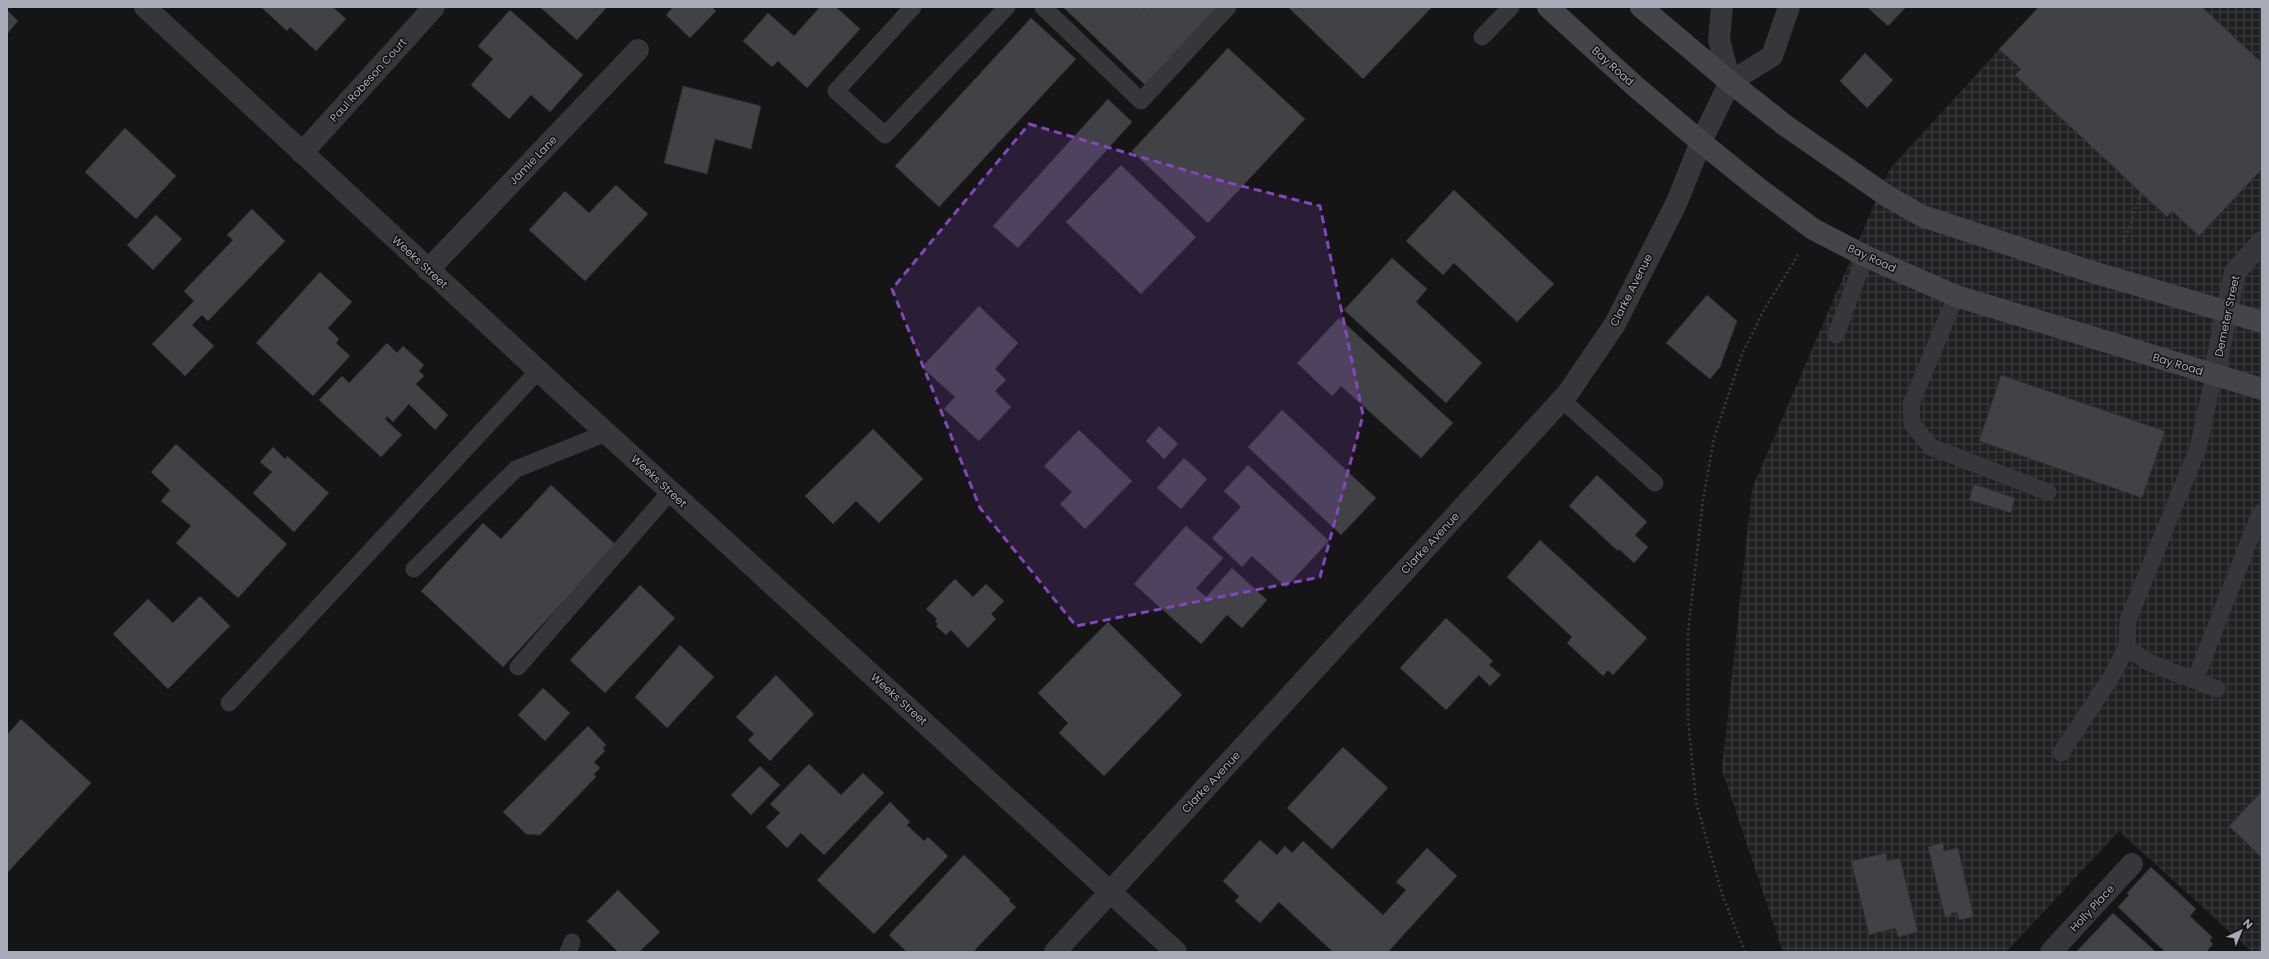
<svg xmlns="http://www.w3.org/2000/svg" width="2269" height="959" viewBox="0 0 2269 959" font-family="Poppins,sans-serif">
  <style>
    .industrial { fill: url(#industrial-grid) }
    .building { fill: #414246; stroke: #2f2f32 }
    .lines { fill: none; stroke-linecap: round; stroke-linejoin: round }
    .path { stroke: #3c3d42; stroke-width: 2.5; stroke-dasharray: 2 3; stroke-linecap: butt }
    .lane { stroke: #36363b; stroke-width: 17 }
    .street { stroke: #36363b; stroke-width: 22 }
    .secondary { stroke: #44454b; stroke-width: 22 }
    .marked { fill: #8445bd; fill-opacity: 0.2; stroke: #8445bd; stroke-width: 3; stroke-dasharray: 8 5; stroke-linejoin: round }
    .labels { text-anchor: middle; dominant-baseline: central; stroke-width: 3; stroke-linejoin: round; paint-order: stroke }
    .street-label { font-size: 11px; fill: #a7aab7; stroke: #101011 }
  </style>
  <defs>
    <pattern id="industrial-grid" width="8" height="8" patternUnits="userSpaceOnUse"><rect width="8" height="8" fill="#212123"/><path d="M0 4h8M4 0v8" fill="none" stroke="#3e3f41"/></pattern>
  </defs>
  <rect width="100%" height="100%" fill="#151516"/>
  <polygon class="industrial" points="2038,7 2262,7 2262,952 2252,952 2119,831 2006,952 1783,952 1722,770 1752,489 1889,170"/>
  <g class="building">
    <polygon points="261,7 333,7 346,19 316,51 290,27 287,31"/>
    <polygon points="540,7 607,7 577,40"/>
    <polygon points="673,7 712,7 716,11 690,38 666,15"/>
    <polygon points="820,7 836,7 860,29 807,88 778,61 772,67 743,41 768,13 794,36"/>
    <polygon points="1063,7 1142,7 1144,9 1146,7 1220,7 1146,86"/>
    <polygon points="1288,7 1432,7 1363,79"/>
    <polygon points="1867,7 1906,7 1888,26"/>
    <polygon points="2039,7 2202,7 2262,63 2262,169 2199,236 2172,211 2167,217 2015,75 2021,69 1999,49"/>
    <polygon points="7,10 18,21 7,34"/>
    <polygon points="510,10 583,75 550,112 531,95 509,119 471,85 493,59 478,46"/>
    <polygon points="1031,18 1076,59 939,207 895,166"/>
    <polygon points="1228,48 1305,119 1208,223 1132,151"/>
    <polygon points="1865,53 1893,80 1867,108 1840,81"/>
    <polygon points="683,86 761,106 751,149 715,139 707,174 664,163"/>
    <polygon points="1108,99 1132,122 1018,248 993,226"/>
    <polygon points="125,128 176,176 136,219 85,172"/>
    <polygon points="1121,165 1196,237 1141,294 1066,222"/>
    <polygon points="616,185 648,214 585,281 529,230 565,191 589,213"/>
    <polygon points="1454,190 1554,284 1517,322 1454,263 1443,275 1406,241"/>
    <polygon points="252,209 285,241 208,321 202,315 192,325 214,346 185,376 152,344 194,301 184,291 233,240 227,235"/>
    <polygon points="156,215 182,239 153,270 127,245"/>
    <polygon points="1392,258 1427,289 1416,302 1482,363 1446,403 1344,310"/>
    <polygon points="320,272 352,302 328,328 339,339 336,343 350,356 313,396 256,343"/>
    <polygon points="1707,295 1737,321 1720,367 1710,379 1666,343"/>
    <polygon points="979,306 1018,343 995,369 1006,380 995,391 1011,407 979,441 944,409 955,397 922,367"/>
    <polygon points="1339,318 1453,423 1421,458 1341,386 1332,396 1297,363"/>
    <polygon points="387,343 397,353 403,346 424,365 419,371 424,376 416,384 448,415 435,430 409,404 393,422 387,416 385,419 402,435 381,457 319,400 342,376 349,383"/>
    <polygon points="2001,375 2165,431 2142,498 1979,441"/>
    <polygon points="1282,410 1376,498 1341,535 1248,447"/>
    <polygon points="1159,426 1178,444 1164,459 1146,441"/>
    <polygon points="873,429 923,479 879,523 856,501 833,524 805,496"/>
    <polygon points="1079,430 1132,481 1085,529 1060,504 1072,492 1044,466"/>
    <polygon points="176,444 287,544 238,598 176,543 191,526 161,501 170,490 151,472"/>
    <polygon points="273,447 285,459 287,456 329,493 294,532 253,493 272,472 260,462"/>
    <polygon points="1184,458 1207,479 1181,509 1157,488"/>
    <polygon points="1248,465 1329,541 1286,587 1252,556 1242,567 1212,538 1241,507 1224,491"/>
    <polygon points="1597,475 1647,522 1635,535 1648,547 1634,563 1619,549 1618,551 1569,506"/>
    <polygon points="1974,484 2015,498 2011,513 1969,500"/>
    <polygon points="551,485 616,545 503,667 421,591 483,523 501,539"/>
    <polygon points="1186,526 1223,558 1196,588 1206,597 1232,568 1267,600 1242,628 1227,615 1201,644 1134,584"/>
    <polygon points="1540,540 1647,638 1613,675 1608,670 1603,676 1567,643 1572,637 1507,577"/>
    <polygon points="955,579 973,597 986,584 1004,601 991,614 996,619 968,648 951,630 946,635 936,626 938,624 935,621 937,619 926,609"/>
    <polygon points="640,585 675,618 605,693 570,660"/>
    <polygon points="200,596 230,626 168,689 113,634 148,599 173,623"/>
    <polygon points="1446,618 1493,661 1489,665 1501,675 1490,686 1479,675 1446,710 1400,668"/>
    <polygon points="1108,622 1182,695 1104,776 1059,733 1068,723 1038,693"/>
    <polygon points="680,645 714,677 667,728 635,697"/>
    <polygon points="776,675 814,714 770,761 748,740 754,734 736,717"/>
    <polygon points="543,688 570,713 545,741 518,715"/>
    <polygon points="21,719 91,783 7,873 7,735"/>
    <polygon points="588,726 606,745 603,748 605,751 594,762 600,768 594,774 596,777 540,835 526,834 503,812"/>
    <polygon points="1343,747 1388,788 1332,849 1287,808"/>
    <polygon points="809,764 841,795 863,773 884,793 824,855 801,833 787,848 766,827 780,813 770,804"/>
    <polygon points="760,766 780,785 751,815 731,795"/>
    <polygon points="2262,791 2262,858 2229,826"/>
    <polygon points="890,802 910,822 907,825 924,841 928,837 948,856 874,934 817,880"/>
    <polygon points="1260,840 1277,855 1285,846 1292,853 1303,841 1383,915 1406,890 1396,882 1427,848 1457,876 1388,952 1333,952 1279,902 1260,923 1235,901 1239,896 1223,881"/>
    <polygon points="1943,842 1944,851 1958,848 1974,917 1959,920 1957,913 1951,913 1952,916 1946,918 1944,914 1928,847"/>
    <polygon points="1886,853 1887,861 1900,858 1918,932 1898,937 1895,928 1869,935 1851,861"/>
    <polygon points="964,855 1010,899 1009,901 1016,907 973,952 907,952 889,935"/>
    <polygon points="2151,867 2196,909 2190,916 2212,937 2210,941 2213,944 2206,952 2165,952 2118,907 2129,895 2127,893"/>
    <polygon points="618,890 660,932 639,952 618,952 587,921"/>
    <polygon points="2113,913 2156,952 2076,952"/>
  </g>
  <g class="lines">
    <g class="path">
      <polyline points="2124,242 2141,193"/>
      <polyline points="1745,952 1722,894 1696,802 1688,718 1688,632 1703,500 1714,438 1742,354 1765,308 1798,255"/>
    </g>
    <g class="lane">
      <polyline points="913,7 836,91 885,135 1007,7"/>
      <polyline points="1043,7 1141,101 1228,7"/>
      <polyline points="1482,37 1511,7"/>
      <polyline points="1956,296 1911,404 1912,424 1931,447 2048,492"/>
      <polyline points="1836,335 1865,256"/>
      <polyline points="1562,400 1655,483"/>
      <polyline points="414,569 516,469 606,433"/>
      <polyline points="2127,647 2148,662 2217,689"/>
      <polyline points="518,667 670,492"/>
      <polyline points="2195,680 2260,513"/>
      <polyline points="229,703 538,371"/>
      <polyline points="2061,753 2110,679 2127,647 2128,620 2198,448 2214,375"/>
      <polyline points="568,952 572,942"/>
    </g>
    <g class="street">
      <polyline points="145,7 568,398 1176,952"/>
      <polyline points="1722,7 1719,40 1730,82"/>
      <polyline points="1730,82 1772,56 1789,7"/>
      <polyline points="302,153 434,7"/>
      <polyline points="428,270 638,50"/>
      <polyline points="2214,375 2235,272 2262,242"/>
      <polyline points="1055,952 1568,393 1615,324 1676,204 1701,142 1730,82"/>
      <polyline points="2051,952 2132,864"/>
    </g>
    <g class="secondary">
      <polyline points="1548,7 1636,87 1701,142 1758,188 1813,229 1865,256 1956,296 2262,389"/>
      <polyline points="1641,7 1730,82 1786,126 1887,196 1922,216 2086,270 2262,322"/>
    </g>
  </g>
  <path class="marked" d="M1029 124 1222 181 1320 206 1363 415 1320 577 1076 626 980 508 892 289Z"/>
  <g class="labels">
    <g class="street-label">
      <text transform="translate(1613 66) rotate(42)">Bay Road</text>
      <text transform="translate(368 80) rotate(-48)">Paul Robeson Court</text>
      <text transform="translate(533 160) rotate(-46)">Jamie Lane</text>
      <text transform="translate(1872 258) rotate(25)">Bay Road</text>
      <text transform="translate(420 262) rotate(43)">Weeks Street</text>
      <text transform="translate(1631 290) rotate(-63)">Clarke Avenue</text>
      <text transform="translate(2227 316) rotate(-78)">Demeter Street</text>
      <text transform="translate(2178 364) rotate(17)">Bay Road</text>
      <text transform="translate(659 481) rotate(43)">Weeks Street</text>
      <text transform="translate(1430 543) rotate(-47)">Clarke Avenue</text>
      <text transform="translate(899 699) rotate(42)">Weeks Street</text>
      <text transform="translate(1211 782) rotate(-47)">Clarke Avenue</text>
      <text transform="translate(2092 908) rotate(-47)">Holly Place</text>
    </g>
  </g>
  <rect width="2269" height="959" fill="none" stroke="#a7aab7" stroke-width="16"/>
  <g transform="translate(2241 931) rotate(44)" stroke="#101011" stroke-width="3" paint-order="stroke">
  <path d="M0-3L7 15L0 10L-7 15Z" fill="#a7aab7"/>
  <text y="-6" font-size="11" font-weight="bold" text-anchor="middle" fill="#a7aab7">N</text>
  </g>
</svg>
